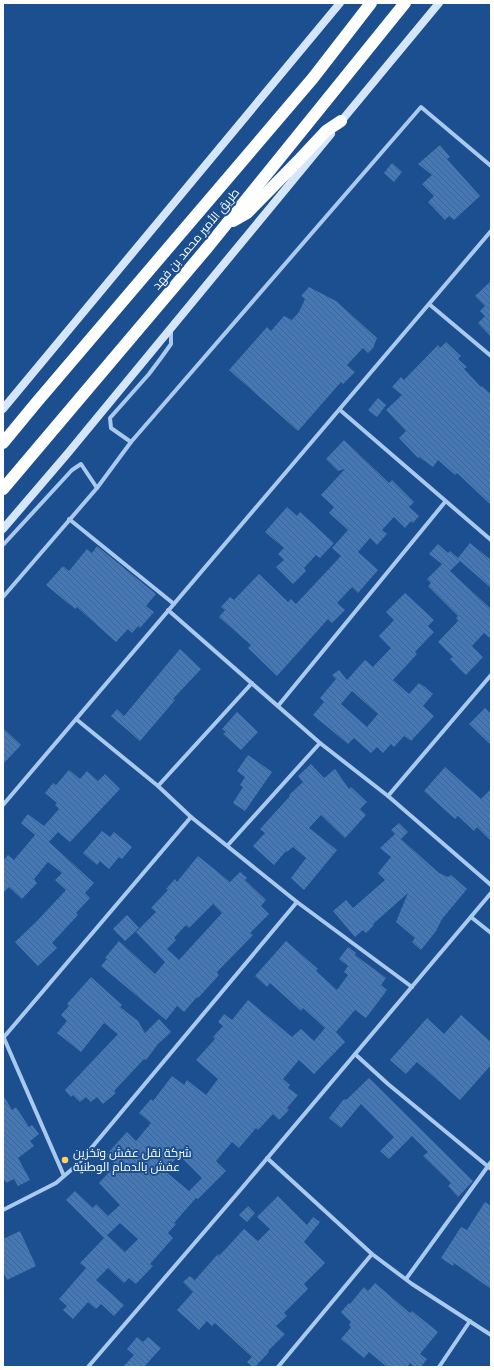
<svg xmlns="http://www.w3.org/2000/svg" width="494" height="1370" viewBox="0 0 494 1370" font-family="'Public Sans',Cairo,sans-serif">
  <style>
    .building { fill: url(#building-back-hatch); fill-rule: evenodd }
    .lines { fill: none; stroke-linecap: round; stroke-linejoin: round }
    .minor { stroke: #a9c9ee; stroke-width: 4 }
    .secondary { stroke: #d6e6fa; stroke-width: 8 }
    .motorway { stroke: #fff; stroke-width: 12 }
    .poi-dot { fill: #ffd166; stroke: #1b4f8f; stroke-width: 1.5 }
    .labels { text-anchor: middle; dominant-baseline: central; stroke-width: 4; stroke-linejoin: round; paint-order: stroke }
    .street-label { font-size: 12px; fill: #fff; stroke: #1b4f8f }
    .poi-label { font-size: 12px; fill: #fff; stroke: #1b4f8f; text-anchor: start }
  </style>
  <defs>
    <pattern id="building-back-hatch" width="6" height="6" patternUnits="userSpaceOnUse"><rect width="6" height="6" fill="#4478b7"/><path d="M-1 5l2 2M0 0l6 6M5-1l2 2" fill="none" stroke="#486282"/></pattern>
  </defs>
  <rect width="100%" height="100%" fill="#1b4f8f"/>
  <g class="building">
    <polygon points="440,145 450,157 447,159 480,196 454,220 449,216 445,220 428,202 434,196 422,184 432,175 418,164"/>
    <polygon points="392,163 402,172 394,182 384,173"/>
    <polygon points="491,281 491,337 478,323 485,316 480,311 485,306 475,296"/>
    <polygon points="309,287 336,301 377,338 373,348 368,353 363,348 347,365 355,372 343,384 341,382 298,431 229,370 267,327 271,331 284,316 292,320 299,312 305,299 301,296"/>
    <polygon points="446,342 461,356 458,359 467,367 464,369 481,387 482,386 491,394 491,505 457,473 455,475 438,460 433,467 419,457 418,458 399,438 406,431 386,410 402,395 392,387 401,377 404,380 438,345 440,348"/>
    <polygon points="378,398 386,405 377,417 368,410"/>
    <polygon points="344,440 389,483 392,480 414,502 409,507 419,516 413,523 411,521 405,528 394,517 382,530 387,534 377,545 370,538 358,552 378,570 358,593 352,587 337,603 345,610 332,623 328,619 277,676 248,648 251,645 219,617 225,610 221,607 230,597 234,600 259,574 288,602 291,599 296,604 341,556 332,548 348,530 329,513 334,507 321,495 345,469 338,471 326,459"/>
    <polygon points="287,507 297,516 300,512 334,543 320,558 316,555 304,568 306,571 293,584 276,567 284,560 278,554 284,548 265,532"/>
    <polygon points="470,543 491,560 491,588 460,561 450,571 491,609 491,639 484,633 472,646 483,657 466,675 450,659 453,657 438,642 458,621 456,618 458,616 428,586 431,583 427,579 442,564 429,554 438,544 448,553 450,551 458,558"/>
    <polygon points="97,546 156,594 146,606 154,612 140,628 138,626 132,633 128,629 116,642 77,607 75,609 46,585 63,566 69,571 87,549 92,553"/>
    <path d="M405 593 434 620 428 626 434 632 415 652 417 654 393 680 409 694 419 683 425 687 433 694 423 706 434 716 411 741 404 736 394 747 391 744 383 753 377 747 371 753 354 738 348 744 313 715 324 702 320 698 336 679 332 675 339 670 347 680 365 660 373 667 391 648 379 636 394 620 386 612ZM352 691 378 714 367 727 341 704Z"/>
    <polygon points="180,649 201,669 173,699 175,700 140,741 111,716 117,709 124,716"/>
    <polygon points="485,708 491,714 491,745 469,724"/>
    <polygon points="237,712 258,732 241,750 223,734 226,732 222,729"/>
    <polygon points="3,728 21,745 3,764"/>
    <polygon points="248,755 272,772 245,811 233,803 243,787 240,785 245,777 237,771"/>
    <polygon points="311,764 324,778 335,769 349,789 351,787 367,802 360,809 366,815 345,838 321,815 309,828 337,850 304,890 291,878 306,858 293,847 287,852 286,851 274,865 253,846 265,833 260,829 290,796 289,795 303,782 298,776"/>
    <polygon points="445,767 481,799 491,789 491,841 477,827 474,831 458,816 455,819 424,791"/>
    <polygon points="69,770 80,779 87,771 98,781 105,774 120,789 71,841 70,842 58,832 49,842 94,883 85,893 90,898 76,913 78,915 52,943 57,948 38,966 15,942 37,921 66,890 55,880 62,873 48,862 34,879 37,883 22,899 9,887 3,893 3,861 8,855 14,860 35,835 21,823 28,814 44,826 59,809 55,805 57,803 45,793 53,783 56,785"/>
    <polygon points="399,823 408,832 401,839 439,873 448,877 451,875 467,889 442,919 436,931 421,950 412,942 415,938 396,922 408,893 373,924 374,925 366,933 363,930 355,937 333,911 346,900 353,908 385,880 378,873 391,857 380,848 395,834 391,830"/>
    <polygon points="102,831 110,837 114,832 132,847 122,859 119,857 109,869 100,861 97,865 83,853"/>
    <path d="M198 856 230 882 240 872 247 878 245 880 266 900 261 906 269 914 250 933 253 935 217 972 219 975 198 998 197 997 184 1012 177 1006 166 1020 101 966 107 959 105 958 119 941 155 974 165 962 136 932 156 912 151 908 168 890 166 889 175 879 177 882ZM213 904 222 913 179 960 167 949 176 940 174 938 186 925 189 928Z"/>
    <polygon points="127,915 139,928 125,941 113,929"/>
    <path d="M286 941 318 969 316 971 337 990 348 975 344 972 348 966 339 959 348 947 356 953 355 955 386 978 381 985 387 990 366 1018 355 1010 336 1032 345 1042 314 1074 299 1060 283 1079 290 1085 288 1088 298 1095 287 1108 289 1110 279 1120 273 1114 258 1130 256 1128 239 1148 232 1142 216 1161 226 1171 198 1199 196 1198 174 1223 176 1224 168 1233 173 1238 150 1264 153 1266 136 1284 129 1278 124 1283 108 1268 96 1280 124 1305 114 1316 101 1304 96 1309 88 1302 73 1319 63 1310 67 1306 59 1299 86 1268 80 1263 107 1235 125 1252 138 1239 120 1223 104 1238 66 1200 75 1191 93 1208 96 1204 108 1216 120 1205 99 1183 116 1165 106 1155 127 1132 136 1141 151 1123 139 1113 151 1099 153 1101 172 1076 184 1085 187 1080 206 1095 218 1079 196 1060 215 1039 213 1037 223 1026 218 1022 224 1014 232 1020 248 1000 292 1037 301 1029 314 1041 325 1028 303 1008 301 1011 270 983 267 987 255 976ZM179 1155 202 1178 189 1191 165 1171Z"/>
    <polygon points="91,977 122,1005 120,1007 138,1021 145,1033 159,1019 171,1032 158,1044 146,1060 144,1059 114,1091 116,1093 103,1104 97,1097 91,1102 86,1097 80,1102 73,1095 71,1097 65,1090 118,1034 104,1023 81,1052 57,1033 67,1021 61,1015 69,1006 67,1004"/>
    <polygon points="461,1015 491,1042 491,1065 460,1100 417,1062 406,1074 390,1060 427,1018 444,1034"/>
    <polygon points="369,1078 473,1181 458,1197 448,1186 451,1183 423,1156 428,1152 412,1136 389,1159 380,1151 394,1137 361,1104 341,1128 329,1118 344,1099 346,1100"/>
    <polygon points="3,1095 12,1110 16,1107 29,1127 32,1125 39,1134 30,1141 34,1146 18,1158 30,1180 18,1186 14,1179 6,1183 3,1177"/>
    <polygon points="278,1196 307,1225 313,1217 320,1222 304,1242 325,1263 304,1284 308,1289 284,1313 287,1316 276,1326 285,1334 268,1351 269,1352 255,1367 253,1367 247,1362 252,1357 215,1323 212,1326 207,1321 199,1330 177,1310 193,1292 183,1282 190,1276 195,1280 218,1254 219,1256 244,1229 258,1241 270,1229 257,1217"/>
    <polygon points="485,1202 491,1206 491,1289 454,1263 453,1266 441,1258 461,1227 467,1230"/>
    <polygon points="248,1206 255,1213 247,1222 239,1215"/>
    <polygon points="20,1231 36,1266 7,1280 3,1271 3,1239"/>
    <polygon points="375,1283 410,1313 412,1311 438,1332 420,1354 427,1359 421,1367 415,1367 410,1363 407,1367 387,1367 369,1352 364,1358 341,1339 351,1327 349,1325 351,1322 341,1312 349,1303 350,1304 364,1287 368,1291"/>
    <polygon points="137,1337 143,1342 148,1337 161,1348 144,1367 123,1367 134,1355 127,1349"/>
  </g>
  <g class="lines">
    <g class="minor">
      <polyline points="429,304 491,356"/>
      <polyline points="340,410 491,540"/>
      <polyline points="131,442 111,428 110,418 149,374 161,358 171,344 171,330"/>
      <polyline points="69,519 174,604"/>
      <polyline points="3,545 72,470 81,464 97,488"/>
      <polyline points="3,597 97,488 131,442 421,107 491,166"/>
      <polyline points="168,610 320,743 388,796 491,885"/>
      <polyline points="278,706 445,502"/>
      <polyline points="76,719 158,786 191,817 297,902 412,987"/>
      <polyline points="158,786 252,683"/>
      <polyline points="388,796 491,675"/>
      <polyline points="3,805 491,231"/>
      <polyline points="228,845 320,743"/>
      <polyline points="471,917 491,933"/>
      <polyline points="3,1036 64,1176"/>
      <polyline points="4,1037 191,817"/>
      <polyline points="355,1054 388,1084 491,1169"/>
      <polyline points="267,1158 372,1254 412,1284 491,1335"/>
      <polyline points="3,1210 56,1183 78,1164 297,902"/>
      <polyline points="406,1279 491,1162"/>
      <polyline points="88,1367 242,1188 491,893"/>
      <polyline points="278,1367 372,1254"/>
      <polyline points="439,1367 470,1321"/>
    </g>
    <g class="secondary">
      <polyline points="338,125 439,3"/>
      <polyline points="3,409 340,3"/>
      <polyline points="3,529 68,453 331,134"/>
    </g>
    <g class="motorway">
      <polyline points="233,221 247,213 297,162 326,131 341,121"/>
      <polyline points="3,443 36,403 313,78 371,3"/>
      <polyline points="3,489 207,248 405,3"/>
    </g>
  </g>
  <circle class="poi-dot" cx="65" cy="1160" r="4"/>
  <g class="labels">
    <g class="street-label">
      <text transform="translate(196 239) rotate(-50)">طريق الأمير محمد بن فهد</text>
    </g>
    <g class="poi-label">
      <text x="73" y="1153">شركة نقل عفش وتخزين<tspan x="73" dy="14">عفش بالدمام الوطنية</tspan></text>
    </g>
  </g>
  <rect width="494" height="1370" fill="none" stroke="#ffffff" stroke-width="8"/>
</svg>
